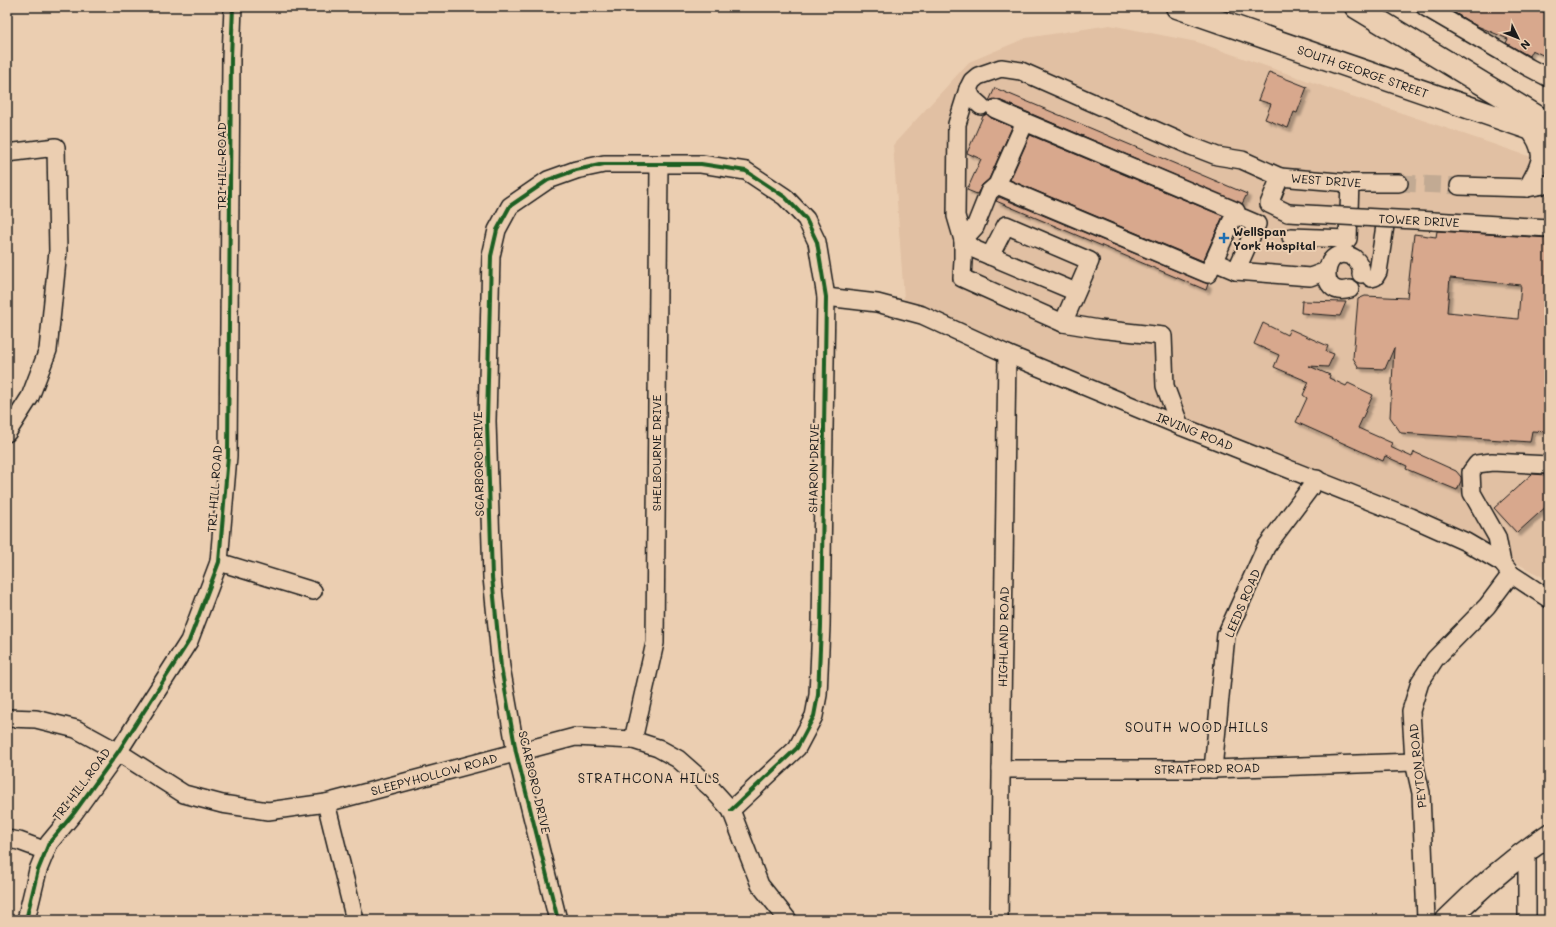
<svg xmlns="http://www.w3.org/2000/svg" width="1556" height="927" viewBox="0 0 1556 927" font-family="Mali,sans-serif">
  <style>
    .built { fill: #e1c0a3 }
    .building { fill: #d8a88d; stroke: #1c1c1c; fill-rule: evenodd; filter: url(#shadow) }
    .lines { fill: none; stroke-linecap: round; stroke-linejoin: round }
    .minor-tunnel { stroke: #c2aa93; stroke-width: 17; stroke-dasharray: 17 8; stroke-linecap: butt }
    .minor-casing { stroke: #1c1c1c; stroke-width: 20 }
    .major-casing { stroke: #1c1c1c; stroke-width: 25 }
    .highway-casing { stroke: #1c1c1c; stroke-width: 25 }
    .minor { stroke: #ebceb1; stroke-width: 17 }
    .major { stroke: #ebceb1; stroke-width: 22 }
    .highway { stroke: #ebceb1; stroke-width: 22 }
    .minor-bridge-casing { stroke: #1c1c1c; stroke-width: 20; stroke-linecap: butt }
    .minor-bridge { stroke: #ebceb1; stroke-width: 17 }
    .cycleway-casing { stroke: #ebceb1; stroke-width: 6 }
    .cycleway { stroke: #1b5e20; stroke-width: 4 }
    .poi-dot { fill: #1f6fb2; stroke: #ebceb1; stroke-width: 1.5 }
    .labels { text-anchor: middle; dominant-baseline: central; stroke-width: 4; stroke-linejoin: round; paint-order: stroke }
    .street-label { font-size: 12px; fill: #1c1c1c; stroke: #ebceb1 }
    .poi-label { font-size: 12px; font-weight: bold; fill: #1c1c1c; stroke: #ebceb1; text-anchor: start }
    .neighbourhood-label { font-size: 13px; letter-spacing: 1px; fill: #1c1c1c; stroke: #ebceb1 }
  </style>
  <defs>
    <filter id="shadow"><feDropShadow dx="3.5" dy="3.5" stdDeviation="1" flood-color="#0004"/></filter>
  </defs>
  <rect width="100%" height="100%" fill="#ebceb1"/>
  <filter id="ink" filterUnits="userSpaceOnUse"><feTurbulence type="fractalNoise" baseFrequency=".025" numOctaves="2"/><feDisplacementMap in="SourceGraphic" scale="8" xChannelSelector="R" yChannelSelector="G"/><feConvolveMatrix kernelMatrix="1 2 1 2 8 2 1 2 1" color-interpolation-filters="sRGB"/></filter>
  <g filter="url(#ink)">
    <polygon class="built" points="1110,25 1197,42 1334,90 1549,163 1549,580 1467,538 905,313 893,145 969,62 1026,38"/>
    <g class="building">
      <polygon points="1445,7 1521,7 1527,10 1529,7 1533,7 1549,14 1545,26 1549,27 1549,58 1532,50 1529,56 1506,43 1508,39 1475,25"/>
      <polygon points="1269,72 1307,87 1297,113 1294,112 1288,128 1265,119 1271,104 1258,100"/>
      <polygon points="995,88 1247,194 1242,204 999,100 994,99 989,101"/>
      <polygon points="987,114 991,118 1012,127 989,179 982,185 977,194 967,190 981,159 967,153 983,116"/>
      <polygon points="1030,135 1223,216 1203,261 1010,180"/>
      <polygon points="999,197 1208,284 1206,290 996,201"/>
      <path d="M1437 231 1549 238V432L1532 431 1530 442 1401 433 1390 417 1394 348 1385 369 1359 368 1353 358 1358 299 1365 296 1407 298 1414 234 1436 237ZM1450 278 1521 285 1518 319 1447 312Z"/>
      <polygon points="1302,301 1346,302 1340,316 1301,313"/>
      <polygon points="1263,323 1287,335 1290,329 1328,346 1326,351 1334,354 1328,367 1309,366 1330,375 1329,378 1346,386 1348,383 1373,395 1358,428 1392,443 1390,447 1412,457 1414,452 1456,471 1461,477 1461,481 1457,490 1406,469 1407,466 1385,456 1383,461 1296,422 1307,398 1303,395 1309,382 1274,367 1279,355 1254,344"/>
      <polygon points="1532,474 1546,475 1549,478 1549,504 1517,533 1494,508"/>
    </g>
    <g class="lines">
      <polyline class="minor-tunnel" points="1399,183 1459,186"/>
      <defs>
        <g id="minor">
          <polyline points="1425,7 1528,67 1549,78"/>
          <polyline points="968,89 957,124 956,216 963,240 976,250 1076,292"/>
          <polyline points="981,106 972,98 968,89 972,81 978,76 1001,68 1021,71 1191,146 1217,156 1242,160 1280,177"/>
          <polyline points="995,109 1025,122"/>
          <polyline points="7,153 56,147 58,251 48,350 30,397 7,433"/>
          <polyline points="997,185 1208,274 1236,211 1025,122 997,185 989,192 975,227 963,240 963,260 962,278 1063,323"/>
          <polyline points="1459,186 1527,188 1549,184"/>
          <path d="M1527 188C1542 162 1547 153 1528 128"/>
          <polyline points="1288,213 1269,204 1280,177 1350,183 1399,183"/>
          <polyline points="1433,221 1549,228"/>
          <polyline points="1291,237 1348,239 1350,183"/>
          <polyline points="990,256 1006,225 1090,261 1063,323 1099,329 1163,336 1165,386 1180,426"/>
          <polyline points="1217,263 1236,271 1310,277 1326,271"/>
          <polyline points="1236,271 1257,224 1243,218"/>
          <polyline points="1371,278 1375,277 1378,272 1386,219"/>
          <path d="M1350 289C1314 300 1324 239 1354 258 1359 262 1362 268 1361 274"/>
          <polyline points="826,297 877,303 922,315 1007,354 1180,426 1410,517 1466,542 1502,563 1511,574 1549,599"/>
          <polyline points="219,562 313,591"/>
          <polyline points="1502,563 1497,537 1472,493 1471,472 1477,464 1492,462 1549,465"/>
          <polyline points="7,718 36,719 76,729 118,752 184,794 222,804 268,811 326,803 575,737 633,740 658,748 678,759 711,788 731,810 760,885 788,920"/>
          <polyline points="633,740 655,643 659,164"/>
          <polyline points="1001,769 1213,769 1414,762"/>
          <polyline points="1213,769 1226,635 1266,547 1317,479"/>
          <polyline points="326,803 355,920"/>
          <polyline points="7,839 19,841 46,851"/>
          <polyline points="26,920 38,870 49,843 74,813 118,752 189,641 219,562 228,456 231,58 233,7"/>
          <polyline points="558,920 516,752 501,667 492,577 487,421 491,256 497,230 510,206 548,180 576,170 604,164 701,164 746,171 785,197 806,219 817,242 826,297 821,626 818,695 814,716 797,748 731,810"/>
          <polyline points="999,920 1007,354"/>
          <polyline points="1426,920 1421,793 1414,762 1411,711 1420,682 1435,659 1487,606 1511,574"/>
          <polyline points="1527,920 1527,850"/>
        </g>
        <g id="major">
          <polyline points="1177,7 1549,135"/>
          <path d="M1447 920C1478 889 1512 860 1549 835"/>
        </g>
        <polyline id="highway" points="1356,7 1549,124"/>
      </defs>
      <use href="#minor" class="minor-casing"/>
      <use href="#major" class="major-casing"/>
      <use href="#highway" class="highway-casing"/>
      <use href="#minor" class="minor"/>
      <use href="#major" class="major"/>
      <use href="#highway" class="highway"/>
      <defs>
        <polyline id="minor-bridge" points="1288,213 1433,221"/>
      </defs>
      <use href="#minor-bridge" class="minor-bridge-casing"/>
      <use href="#minor-bridge" class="minor-bridge"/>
      <defs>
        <g id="cycleway">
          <polyline points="26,920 38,870 49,843 74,813 118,752 189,641 219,562 228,456 231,58 233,7"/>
          <polyline points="558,920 516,752 501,667 492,577 487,421 491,256 497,230 510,206 548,180 576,170 604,164 701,164 746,171 785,197 806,219 817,242 826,297 821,626 818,695 814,716 797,748 731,810"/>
        </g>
      </defs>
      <use href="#cycleway" class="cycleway-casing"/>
      <use href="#cycleway" class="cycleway"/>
    </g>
  </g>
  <path class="poi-dot" d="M1222 232h4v4h4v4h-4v4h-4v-4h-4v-4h4z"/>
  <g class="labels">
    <g class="street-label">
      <text transform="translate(1363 71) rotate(19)">SOUTH GEORGE STREET</text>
      <text transform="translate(221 166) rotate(-90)">TRI HILL ROAD</text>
      <text transform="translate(1326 180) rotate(4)">WEST DRIVE</text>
      <text transform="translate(1419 220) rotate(3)">TOWER DRIVE</text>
      <text transform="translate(1195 431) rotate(22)">IRVING ROAD</text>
      <text transform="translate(656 453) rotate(-90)">SHELBOURNE DRIVE</text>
      <text transform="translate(478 464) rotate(-91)">SCARBORO DRIVE</text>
      <text transform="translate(813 468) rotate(-89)">SHARON DRIVE</text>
      <text transform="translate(214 489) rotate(-86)">TRI HILL ROAD</text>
      <text transform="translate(1242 603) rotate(-67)">LEEDS ROAD</text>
      <text transform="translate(1003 637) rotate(-89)">HIGHLAND ROAD</text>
      <text transform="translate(1417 766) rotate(-96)">PEYTON ROAD</text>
      <text transform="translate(1207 768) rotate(-1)">STRATFORD ROAD</text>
      <text transform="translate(434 774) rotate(-15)">SLEEPYHOLLOW ROAD</text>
      <text transform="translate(535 782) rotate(77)">SCARBORO DRIVE</text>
      <text transform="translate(81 784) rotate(-53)">TRI HILL ROAD</text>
    </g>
    <g class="poi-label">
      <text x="1233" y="231">WellSpan<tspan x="1233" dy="14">York Hospital</tspan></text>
    </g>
    <g class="neighbourhood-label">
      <text x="1197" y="726">SOUTH WOOD HILLS</text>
      <text x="649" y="777">STRATHCONA HILLS</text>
    </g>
  </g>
  <rect width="1556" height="927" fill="none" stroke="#ebceb1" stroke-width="24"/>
  <rect x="12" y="12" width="1532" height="903" fill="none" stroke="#1c1c1c" stroke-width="1.5" filter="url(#ink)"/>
  <g transform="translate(1518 38) rotate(133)" stroke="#ebceb1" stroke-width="3" paint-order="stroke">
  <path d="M0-3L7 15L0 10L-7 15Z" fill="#1c1c1c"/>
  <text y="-6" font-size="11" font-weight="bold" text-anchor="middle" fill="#1c1c1c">N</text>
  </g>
</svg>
